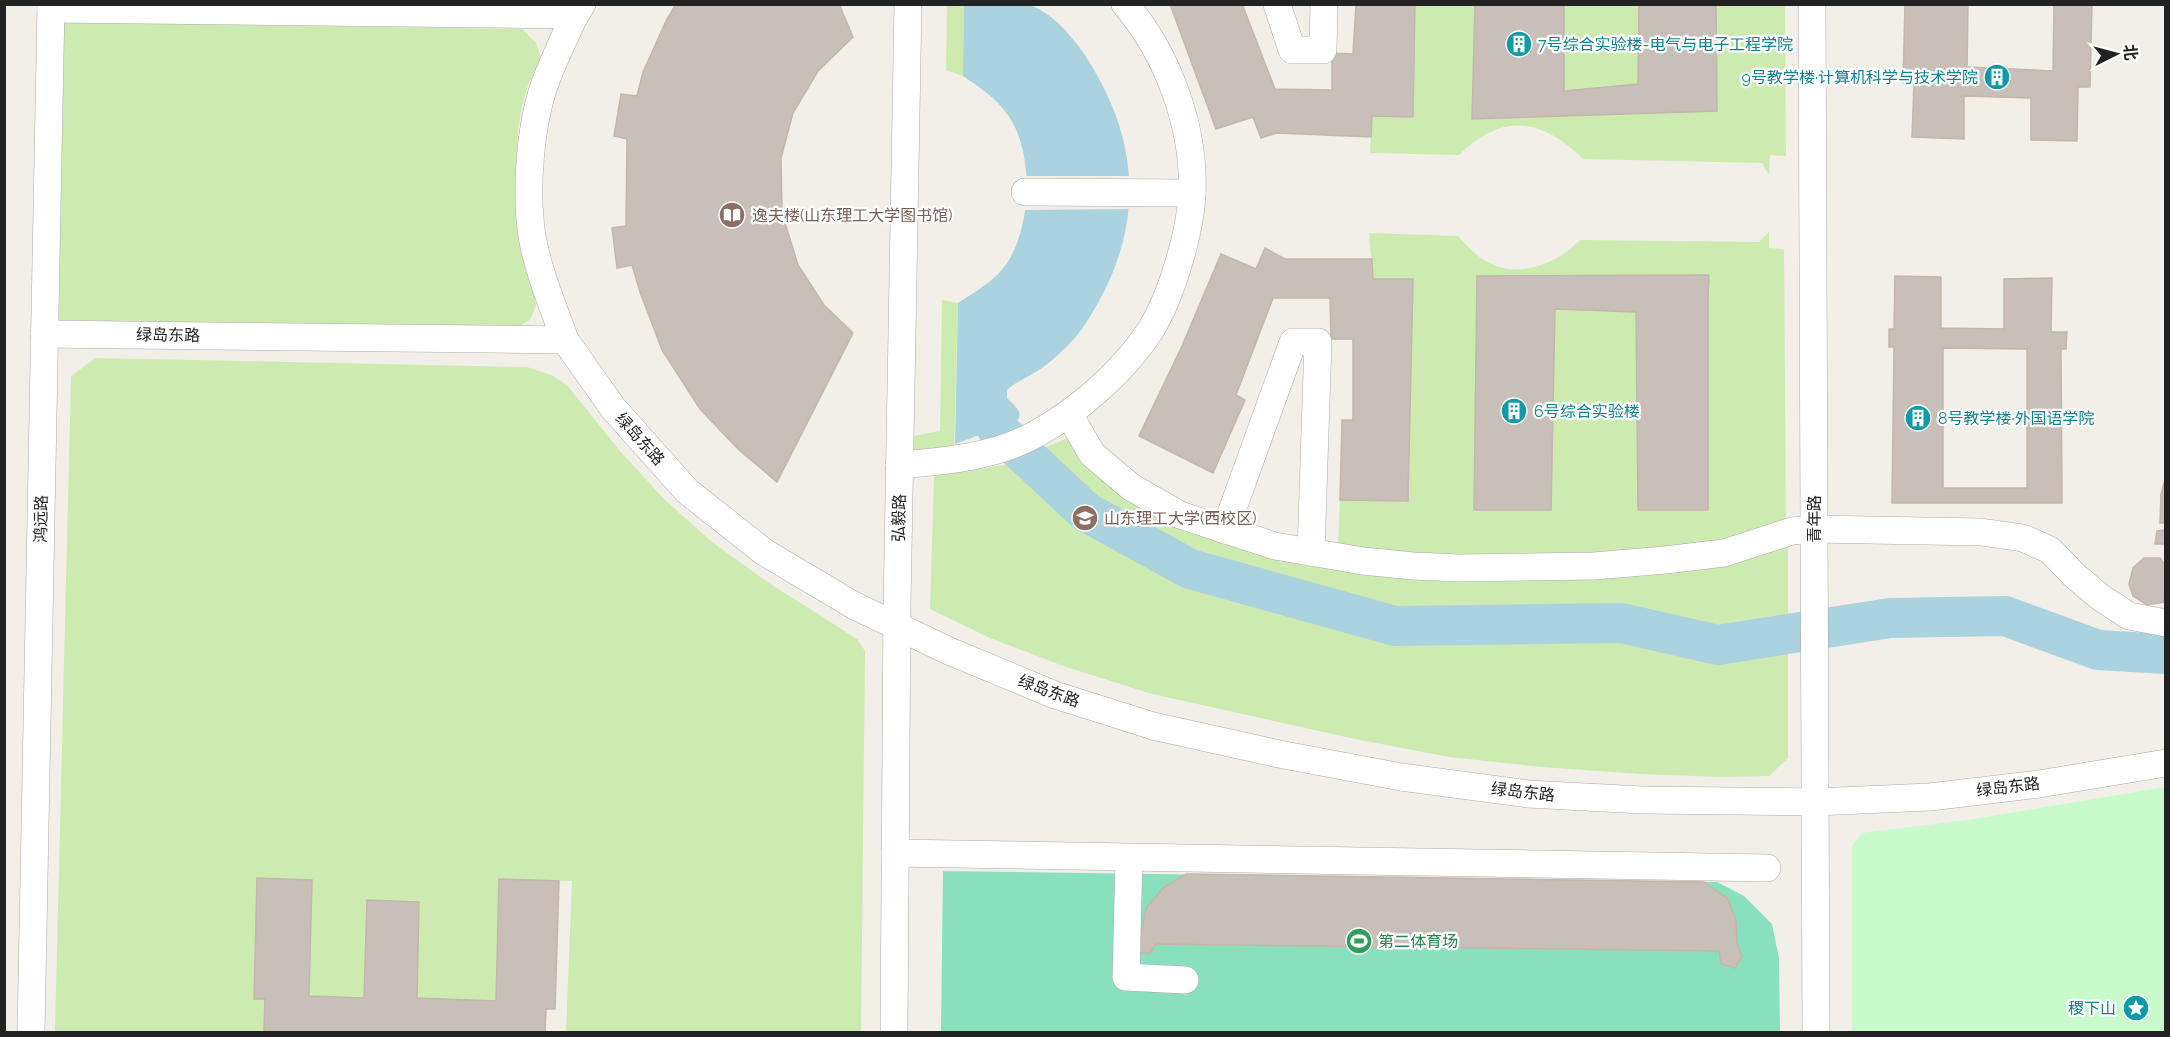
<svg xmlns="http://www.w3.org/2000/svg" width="2170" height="1037" viewBox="0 0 2170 1037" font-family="Raleway,'Noto Sans SC',sans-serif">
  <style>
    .grass { fill: #cdebb0 }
    .park { fill: #c8facc }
    .pitch { fill: #88e0be }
    .water { fill: #aad3df }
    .pier { fill: #f2efe9 }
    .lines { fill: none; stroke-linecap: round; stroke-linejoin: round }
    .river { stroke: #aad3df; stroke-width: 40 }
    .building { fill: #c7bfb8; stroke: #c4b6ab; stroke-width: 1.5; fill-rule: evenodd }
    .street-casing { stroke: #a9a9a9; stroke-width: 28 }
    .street { stroke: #fff; stroke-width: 27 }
    .labels { text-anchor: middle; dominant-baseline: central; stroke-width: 4.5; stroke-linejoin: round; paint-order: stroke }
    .culture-label { font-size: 16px; fill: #0d838f; stroke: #fff; text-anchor: start }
    .education-label { font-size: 16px; fill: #785e54; stroke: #fff; text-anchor: start }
    .street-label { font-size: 16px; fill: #222; stroke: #fff }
    .leisure-label { font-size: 16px; fill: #27864d; stroke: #fff; text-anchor: start }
  </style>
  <rect width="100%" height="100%" fill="#f2efe9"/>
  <g class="grass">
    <polygon points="947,5 964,5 963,76 946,70"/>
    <path d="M1415 5H1785L1786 156 1770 155 1769 175 1762 163 1583 159C1542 118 1502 112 1459 155L1370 153 1372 116H1413Z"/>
    <path d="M63 22 522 29 536 43 541 58C536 69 529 81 526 92 506 157 525 226 535 292L536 306 530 320 514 329 59 320Z"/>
    <path d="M1769 232V248L1784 249 1786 526 1727 544 1461 561 1338 546 1340 500 1408 501 1413 279H1373L1369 233 1458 236C1467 246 1475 255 1486 261 1517 280 1557 264 1580 240L1759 242Z"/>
    <polygon points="942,300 958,303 954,453 913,456 913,436 940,431"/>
    <polygon points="95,358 527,367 551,375 567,385 620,451 665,500 712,542 766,581 857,639 865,651 861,1032 566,1032 572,881 500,879 496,1001 417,998 419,902 368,900 364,998 309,996 312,880 257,878 254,998 265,999 264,1032 55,1032 71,376"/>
    <polygon points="1070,437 1136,497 1387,570 1788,542 1788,758 1769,776 1722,777 1640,774 1541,767 1449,757 1355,739 1152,694 1066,667 990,638 930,609 934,476 1003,465"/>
  </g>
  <polygon class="park" points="2165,787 2165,1032 1852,1032 1852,846 1862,833 1968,820"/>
  <polygon class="pitch" points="943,871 1717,882 1744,896 1772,924 1779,958 1780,1032 941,1032"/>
  <path class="water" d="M964 5C980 5 1014 1 1028 5 1048 9 1071 35 1082 51 1141 137 1146 226 1091 315 1080 335 1060 355 1042 368 1031 376 1017 381 1007 390V398C1014 405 1024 412 1017 421L955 444 958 303C975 292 996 280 1007 263 1032 225 1034 152 1008 115 996 98 979 87 963 76Z"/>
  <polygon class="pier" points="1024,176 1132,176 1132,209 1024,210"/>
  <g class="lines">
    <polyline class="river" points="997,429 1086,512 1190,569 1395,626 1621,623 1718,645 1890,618 2005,616 2098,650 2166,654"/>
  </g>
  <g class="building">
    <polygon points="676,4 839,4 853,37 818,71 793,113 781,158 782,213 798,265 824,305 853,333 777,482 738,449 700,409 662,350 640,292 632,265 617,268 612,228 626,226 627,139 614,136 621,94 637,96 643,72 667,19"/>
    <polygon points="1170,4 1242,4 1275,89 1332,90 1332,53 1353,54 1356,4 1415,4 1413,117 1372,116 1371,137 1277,133 1261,138 1253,117 1216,129"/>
    <polygon points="1475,4 1564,4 1564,91 1638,84 1639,4 1716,4 1717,111 1472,119"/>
    <polygon points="1905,4 1968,4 1967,67 2053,71 2054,4 2092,4 2090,87 2078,87 2077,141 2031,140 2031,98 1964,96 1964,139 1912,137 1914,83 1903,83"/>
    <polygon points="1265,248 1285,259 1372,259 1373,279 1413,279 1408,501 1340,500 1342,420 1353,420 1353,339 1331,339 1330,298 1273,298 1236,395 1245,400 1213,473 1139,436 1182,346 1221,254 1256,269"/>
    <polygon points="1709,275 1708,295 1708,510 1638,510 1636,312 1555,309 1551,510 1474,510 1477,276"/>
    <path d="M1895 276 1941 277V328L2004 329V279L2052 278 2051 332H2067L2066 349H2061L2062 503H1892L1894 347H1889V329H1894ZM1943 348 2027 349V488H1943Z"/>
    <polygon points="2166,476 2166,523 2160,523 2161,494"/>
    <polygon points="2166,530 2166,544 2155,544 2157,531"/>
    <polygon points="2144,558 2160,558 2166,566 2164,602 2147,605 2133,596 2129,584 2133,568"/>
    <polygon points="1186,874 1704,882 1728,899 1736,920 1737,943 1742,956 1735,968 1721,964 1719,951 1156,944 1149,954 1132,950 1133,936 1142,931 1146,908 1164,887"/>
    <polygon points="257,878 312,880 309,996 364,998 367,900 419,902 417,998 496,1001 499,879 559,881 555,1009 546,1009 545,1032 264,1032 265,999 254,999"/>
  </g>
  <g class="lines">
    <defs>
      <g id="street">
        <polyline points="1277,4 1292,50 1323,50 1324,4"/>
        <polyline points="1812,4 1816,1032"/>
        <polyline points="51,9 575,15 582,4"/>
        <polyline points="1025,192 1192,193"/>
        <polyline points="44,334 565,340 613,408 687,491 764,552 855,606 949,651 1055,695 1153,726 1279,754 1401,777 1528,794 1642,800 1815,802 1930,797 2039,784 2166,763"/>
        <path d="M565 340C553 306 538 271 532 236 525 190 530 121 547 78 555 57 565 36 575 15"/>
        <polyline points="1069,414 1092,454 1131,487 1180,515 1275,546 1363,561 1413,566 1459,568 1594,566 1665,560 1724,553 1792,531 1814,529 1981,532 2023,538 2050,550 2074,575 2100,597 2129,616 2166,623"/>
        <path d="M899 465C945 461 995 457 1036 434 1078 411 1123 372 1150 331 1160 315 1168 296 1174 278 1183 251 1191 222 1192 193 1195 128 1168 54 1125 4"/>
        <polyline points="1225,530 1293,342 1318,342 1311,552"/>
        <polyline points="895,853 1767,868"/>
        <polyline points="1129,858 1126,977 1185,980"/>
        <polyline points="31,1032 51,4"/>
        <polyline points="894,1032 897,606 908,4"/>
      </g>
    </defs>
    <use href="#street" class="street-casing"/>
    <use href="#street" class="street"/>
  </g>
  <defs>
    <symbol id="building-disc" viewBox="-11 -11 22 22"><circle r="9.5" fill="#0f9aa8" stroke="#fff"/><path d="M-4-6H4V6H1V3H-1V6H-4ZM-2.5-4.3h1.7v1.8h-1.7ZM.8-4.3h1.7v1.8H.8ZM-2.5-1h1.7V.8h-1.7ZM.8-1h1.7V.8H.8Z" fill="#fff"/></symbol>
    <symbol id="library-disc" viewBox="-11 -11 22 22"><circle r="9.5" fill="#8d6e63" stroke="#fff"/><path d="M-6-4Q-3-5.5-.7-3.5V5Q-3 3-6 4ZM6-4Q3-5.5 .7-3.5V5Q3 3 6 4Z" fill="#fff"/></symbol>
    <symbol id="university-disc" viewBox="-11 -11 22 22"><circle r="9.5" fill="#8d6e63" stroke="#fff"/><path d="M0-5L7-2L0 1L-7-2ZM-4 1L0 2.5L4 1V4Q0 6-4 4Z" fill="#fff"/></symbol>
    <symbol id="stadium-disc" viewBox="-11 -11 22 22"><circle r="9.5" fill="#2e9e5b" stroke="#fff"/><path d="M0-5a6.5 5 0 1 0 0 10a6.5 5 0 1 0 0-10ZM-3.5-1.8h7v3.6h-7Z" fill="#fff"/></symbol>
    <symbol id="sight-disc" viewBox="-11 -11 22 22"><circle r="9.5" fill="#0f9aa8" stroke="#fff"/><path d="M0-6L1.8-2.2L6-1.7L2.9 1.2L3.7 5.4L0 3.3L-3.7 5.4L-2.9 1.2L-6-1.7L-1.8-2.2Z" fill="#fff"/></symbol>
  </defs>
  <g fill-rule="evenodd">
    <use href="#building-disc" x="1504" y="29" width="30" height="30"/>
    <use href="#building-disc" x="1982" y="62" width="30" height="30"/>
    <use href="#library-disc" x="717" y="200" width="30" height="30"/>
    <use href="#building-disc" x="1499" y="396" width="30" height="30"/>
    <use href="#building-disc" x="1903" y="403" width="30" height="30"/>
    <use href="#university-disc" x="1070" y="503" width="30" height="30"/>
    <use href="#stadium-disc" x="1344" y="926" width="30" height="30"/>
    <use href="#sight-disc" x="2121" y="993" width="30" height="30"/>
  </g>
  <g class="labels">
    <g class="culture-label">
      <text x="1538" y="44">7号综合实验楼-电气与电子工程学院</text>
      <text x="1978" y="77" text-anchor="end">9号教学楼·计算机科学与技术学院</text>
      <text x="1534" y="411">6号综合实验楼</text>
      <text x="1938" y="418">8号教学楼·外国语学院</text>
      <text x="2116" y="1008" text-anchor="end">稷下山</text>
    </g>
    <g class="education-label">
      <text x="752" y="215">逸夫楼(山东理工大学图书馆)</text>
      <text x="1104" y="518">山东理工大学(西校区)</text>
    </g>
    <g class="street-label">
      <text transform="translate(168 335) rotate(1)">绿岛东路</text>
      <text transform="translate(640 439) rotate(48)">绿岛东路</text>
      <text transform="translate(899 518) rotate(-89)">弘毅路</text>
      <text transform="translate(41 519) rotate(-89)">鸿远路</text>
      <text transform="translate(1814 519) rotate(-90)">青年路</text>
      <text transform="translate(1049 691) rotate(20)">绿岛东路</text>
      <text transform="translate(2008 787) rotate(-7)">绿岛东路</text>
      <text transform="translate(1523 792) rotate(6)">绿岛东路</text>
    </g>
    <g class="leisure-label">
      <text x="1378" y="941">第二体育场</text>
    </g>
  </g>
  <rect width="2170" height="1037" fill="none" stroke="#222222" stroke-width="12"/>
  <g transform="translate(2116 54) rotate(84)" stroke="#ffffff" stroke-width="4.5" paint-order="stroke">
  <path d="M0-4.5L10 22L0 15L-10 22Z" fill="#222222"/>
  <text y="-9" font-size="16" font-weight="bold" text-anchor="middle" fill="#222222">北</text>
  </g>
</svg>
